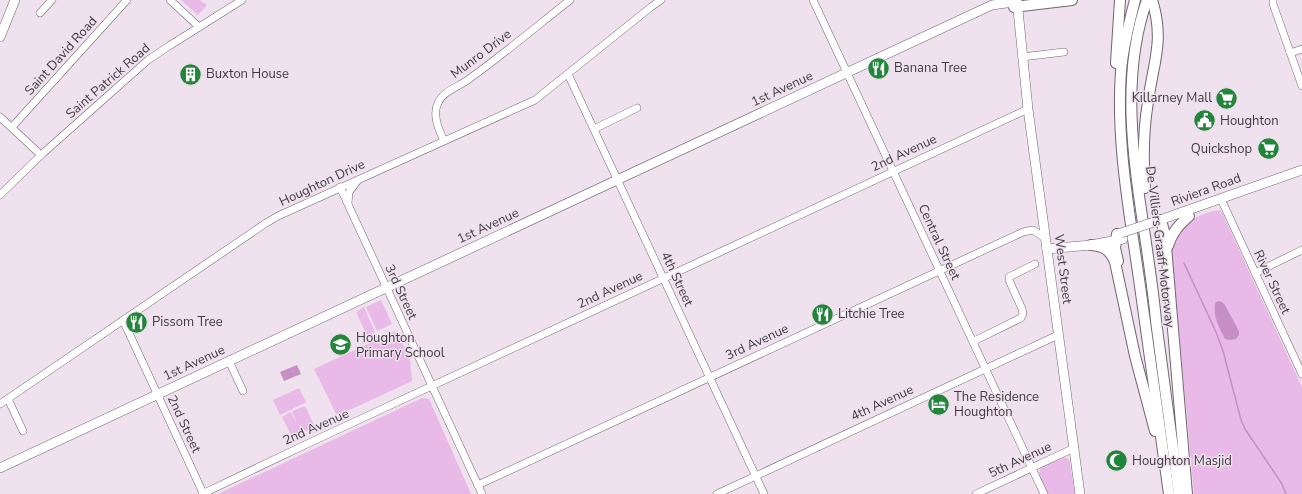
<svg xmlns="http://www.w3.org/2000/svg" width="1302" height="494" viewBox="0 0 1302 494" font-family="'Nunito Sans',sans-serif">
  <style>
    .green { fill: #e9b9e7 }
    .water { fill: #c690c5 }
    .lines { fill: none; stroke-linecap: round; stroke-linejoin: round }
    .stream { stroke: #c690c5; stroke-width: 1.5 }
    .minor-casing { stroke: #716670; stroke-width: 8 }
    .major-casing { stroke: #716670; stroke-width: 10 }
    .highway-casing { stroke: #716670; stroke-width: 12 }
    .minor { stroke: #fff; stroke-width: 7 }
    .major { stroke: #fff; stroke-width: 9 }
    .highway { stroke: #fff; stroke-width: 10 }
    .major-bridge-casing { stroke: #716670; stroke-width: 10; stroke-linecap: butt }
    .major-bridge { stroke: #fff; stroke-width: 9 }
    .labels { text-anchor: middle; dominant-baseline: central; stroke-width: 3; stroke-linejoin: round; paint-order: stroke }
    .street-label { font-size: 13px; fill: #403b40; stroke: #efe2ee }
    .poi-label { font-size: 13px; fill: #403b40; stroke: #efe2ee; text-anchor: start }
  </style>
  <rect width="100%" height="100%" fill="#efe2ee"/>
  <g class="green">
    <polygon points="181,0 200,0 207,5 198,15"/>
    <polygon points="1219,210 1222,212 1225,219 1302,387 1302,494 1194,494 1179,331 1174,304 1170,247 1187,221 1209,212"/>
    <polygon points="381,300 392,324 377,331 366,307"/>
    <polygon points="364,307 375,332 367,336 356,312"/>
    <polygon points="396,331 410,358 412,381 337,416 314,369"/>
    <polygon points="299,388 306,402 280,415 273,400"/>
    <polygon points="422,398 429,399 471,494 218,494"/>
    <polygon points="305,406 315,427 292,437 282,417 291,412 297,424 292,411"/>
    <path d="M1064 457 1069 459 1070 464 1075 494H1047C1034 466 1036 469 1064 457Z"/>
  </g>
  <g class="water">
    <path d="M1218 301 1222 302 1225 305 1239 331V335L1236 339 1229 340 1225 339C1219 328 1213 316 1215 303Z"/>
    <polygon points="297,365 301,374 284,381 280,372"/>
  </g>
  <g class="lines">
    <polyline class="stream" points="1184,263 1216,332 1223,351 1241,420 1245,429 1282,484 1286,494"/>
    <defs>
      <g id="minor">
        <polyline points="170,0 199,27"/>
        <polyline points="813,0 1044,494"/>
        <polyline points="1273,0 1273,4 1302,86"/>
        <polyline points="40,13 52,0"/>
        <polyline points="1290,53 1302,49"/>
        <polyline points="1022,57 1064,52"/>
        <polyline points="568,74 764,494"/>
        <polyline points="0,117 41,155"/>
        <polyline points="12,127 127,0"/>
        <polyline points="594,129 637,108"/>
        <path d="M444 141C439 130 432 115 438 103 443 91 460 86 469 79 504 54 537 26 570 0"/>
        <polyline points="340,187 482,494"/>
        <polyline points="0,195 41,155 148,60 169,46 242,0"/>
        <polyline points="1221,199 1302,374"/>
        <polyline points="348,203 349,192 358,180"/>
        <polyline points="1255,273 1302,250"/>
        <polyline points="123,320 203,493"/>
        <polyline points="974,341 1021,318 1023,314 1022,309 1009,280 1009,277 1035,264"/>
        <polyline points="229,361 243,391"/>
        <polyline points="8,399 23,431"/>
        <polyline points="0,404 266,223 278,216 535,100 651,7 661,0"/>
        <polyline points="478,485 1023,232 1033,230 1046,239"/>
        <polyline points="202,494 309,443 1028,109"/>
        <polyline points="717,494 1058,335"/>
        <polyline points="976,494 1074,448"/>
      </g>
      <g id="major">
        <polyline points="1017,0 1028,109 1080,494"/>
        <polyline points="0,37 15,0"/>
        <polyline points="1157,221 1302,170"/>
        <polyline points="1047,249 1091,245 1123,239"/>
        <polyline points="0,468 964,18 992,5 1013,2"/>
      </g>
      <g id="highway">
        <path d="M1135 0C1129 23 1123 47 1121 71 1116 140 1129 210 1139 279 1149 350 1159 422 1169 494"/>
        <path d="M1147 0C1111 102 1147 217 1156 321L1179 494"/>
        <polyline points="1014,7 1072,0"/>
        <polyline points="1116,63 1120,0"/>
        <path d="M1145 188C1143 159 1143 131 1148 102 1153 63 1165 41 1152 0"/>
        <polyline points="1161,220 1165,235 1187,494"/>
        <polyline points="1117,234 1115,248 1118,261"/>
        <path d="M1091 245C1104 246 1110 250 1115 262L1135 356 1155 431"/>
        <path d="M1168 246C1172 232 1179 225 1189 216"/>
      </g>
    </defs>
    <use href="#minor" class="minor-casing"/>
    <use href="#major" class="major-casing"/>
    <use href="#highway" class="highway-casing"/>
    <use href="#minor" class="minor"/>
    <use href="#major" class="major"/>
    <use href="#highway" class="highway"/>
    <defs>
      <polyline id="major-bridge" points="1121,233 1157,221"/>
    </defs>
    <use href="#major-bridge" class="major-bridge-casing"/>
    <use href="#major-bridge" class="major-bridge"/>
  </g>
  <defs>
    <symbol id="restaurant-disc" viewBox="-11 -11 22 22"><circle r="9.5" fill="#21863a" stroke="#efe2ee"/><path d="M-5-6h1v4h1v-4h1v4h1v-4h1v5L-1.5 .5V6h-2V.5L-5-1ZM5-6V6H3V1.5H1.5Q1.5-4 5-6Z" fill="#fff"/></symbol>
    <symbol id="building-disc" viewBox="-11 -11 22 22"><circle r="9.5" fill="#21863a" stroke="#efe2ee"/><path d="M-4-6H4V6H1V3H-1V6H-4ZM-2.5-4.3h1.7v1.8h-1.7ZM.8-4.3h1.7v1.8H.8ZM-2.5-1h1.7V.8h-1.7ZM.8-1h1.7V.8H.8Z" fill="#fff"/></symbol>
    <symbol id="supermarket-disc" viewBox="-11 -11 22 22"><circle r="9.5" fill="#21863a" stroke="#efe2ee"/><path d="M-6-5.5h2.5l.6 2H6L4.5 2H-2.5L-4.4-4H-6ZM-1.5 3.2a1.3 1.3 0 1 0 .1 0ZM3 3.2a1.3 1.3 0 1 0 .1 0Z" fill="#fff"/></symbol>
    <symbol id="civic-disc" viewBox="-11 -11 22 22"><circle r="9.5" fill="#21863a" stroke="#efe2ee"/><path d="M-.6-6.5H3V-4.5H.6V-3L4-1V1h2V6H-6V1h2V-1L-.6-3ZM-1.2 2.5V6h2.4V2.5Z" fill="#fff"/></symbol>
    <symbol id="school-disc" viewBox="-11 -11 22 22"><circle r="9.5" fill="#21863a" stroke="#efe2ee"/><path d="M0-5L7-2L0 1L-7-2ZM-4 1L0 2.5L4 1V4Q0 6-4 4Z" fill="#fff"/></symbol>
    <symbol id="hotel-disc" viewBox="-11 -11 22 22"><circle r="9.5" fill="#21863a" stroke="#efe2ee"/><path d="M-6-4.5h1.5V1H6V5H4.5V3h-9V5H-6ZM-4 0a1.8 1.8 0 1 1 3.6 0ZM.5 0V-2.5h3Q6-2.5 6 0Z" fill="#fff"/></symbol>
    <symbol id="mosque-disc" viewBox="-11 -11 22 22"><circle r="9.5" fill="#21863a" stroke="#efe2ee"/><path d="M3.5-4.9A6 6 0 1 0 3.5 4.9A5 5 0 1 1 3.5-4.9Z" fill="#fff"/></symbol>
  </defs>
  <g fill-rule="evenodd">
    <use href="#restaurant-disc" x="866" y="56" width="25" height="25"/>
    <use href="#building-disc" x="178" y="62" width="25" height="25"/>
    <use href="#supermarket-disc" x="1214" y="86" width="25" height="25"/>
    <use href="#civic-disc" x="1192" y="108" width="25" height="25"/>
    <use href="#supermarket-disc" x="1256" y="136" width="25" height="25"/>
    <use href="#restaurant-disc" x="810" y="302" width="25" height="25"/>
    <use href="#restaurant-disc" x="124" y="310" width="25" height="25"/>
    <use href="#school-disc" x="328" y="332" width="25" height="25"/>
    <use href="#hotel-disc" x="926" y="392" width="25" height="25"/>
    <use href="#mosque-disc" x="1104" y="448" width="25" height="25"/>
  </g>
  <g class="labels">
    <g class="street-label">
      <text transform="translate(481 54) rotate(-37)">Munro Drive</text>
      <text transform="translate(61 56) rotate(-48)">Saint David Road</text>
      <text transform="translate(108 81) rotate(-41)">Saint Patrick Road</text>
      <text transform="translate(782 89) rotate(-25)">1st Avenue</text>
      <text transform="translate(904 153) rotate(-25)">2nd Avenue</text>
      <text transform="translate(322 183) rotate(-25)">Houghton Drive</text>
      <text transform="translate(1206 190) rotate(-20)">Riviera Road</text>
      <text transform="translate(488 226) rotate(-25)">1st Avenue</text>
      <text transform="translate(939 242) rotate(65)">Central Street</text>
      <text transform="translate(1160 247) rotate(83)">De Villiers Graaff Motorway</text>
      <text transform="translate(1063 269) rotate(83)">West Street</text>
      <text transform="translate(677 279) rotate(65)">4th Street</text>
      <text transform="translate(1272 282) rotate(65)">River Street</text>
      <text transform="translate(610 290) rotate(-25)">2nd Avenue</text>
      <text transform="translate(401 292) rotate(65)">3rd Street</text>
      <text transform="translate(757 342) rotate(-25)">3rd Avenue</text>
      <text transform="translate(194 363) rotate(-25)">1st Avenue</text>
      <text transform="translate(882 403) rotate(-25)">4th Avenue</text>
      <text transform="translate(184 424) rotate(65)">2nd Street</text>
      <text transform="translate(316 427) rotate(-24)">2nd Avenue</text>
      <text transform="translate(1020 460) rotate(-25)">5th Avenue</text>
    </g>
    <g class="poi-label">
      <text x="894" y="68">Banana Tree</text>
      <text x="206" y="74">Buxton House</text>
      <text x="1212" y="98" text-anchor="end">Killarney Mall</text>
      <text x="1220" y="121">Houghton</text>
      <text x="1252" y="149" text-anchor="end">Quickshop</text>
      <text x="838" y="314">Litchie Tree</text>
      <text x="152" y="322">Pissom Tree</text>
      <text x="356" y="338">Houghton<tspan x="356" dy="15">Primary School</tspan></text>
      <text x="954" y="397">The Residence<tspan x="954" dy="15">Houghton</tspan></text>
      <text x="1132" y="461">Houghton Masjid</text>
    </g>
  </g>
</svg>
